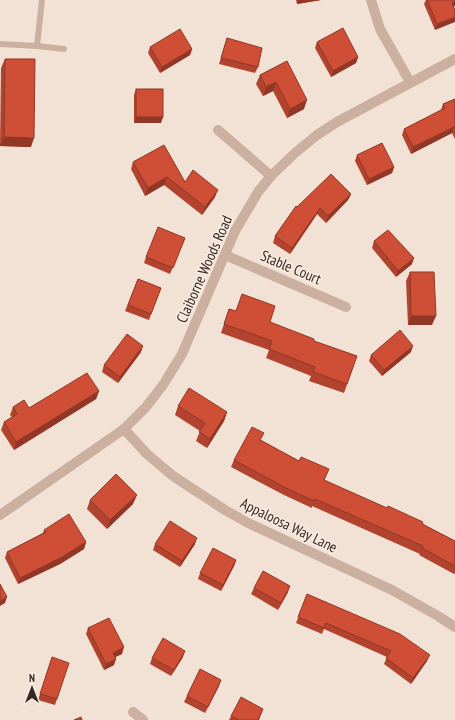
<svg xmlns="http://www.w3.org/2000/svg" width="455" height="720" viewBox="0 0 455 720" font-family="'PT Sans Narrow',sans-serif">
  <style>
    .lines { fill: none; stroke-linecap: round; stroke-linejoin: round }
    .service { stroke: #cbb0a0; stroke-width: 6 }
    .minor { stroke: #cbb0a0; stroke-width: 10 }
    .wall { fill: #b2432e }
    .shaded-wall { fill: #913726 }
    .building { fill: #cf4e36; stroke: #913726 }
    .labels { text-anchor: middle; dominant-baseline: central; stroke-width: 3; stroke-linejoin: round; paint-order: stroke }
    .street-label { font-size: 15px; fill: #342824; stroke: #faece1 }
  </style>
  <rect width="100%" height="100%" fill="#f2e2d5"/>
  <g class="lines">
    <g class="service">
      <polyline points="0,44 37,46 42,0"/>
      <polyline points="37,46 64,49"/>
    </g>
    <g class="minor">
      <polyline points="371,0 380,29 410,82"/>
      <polyline points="218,130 271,176"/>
      <polyline points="225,255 346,307"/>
      <polyline points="124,429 147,454 173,476 225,510 248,523 392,590 438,616 455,627"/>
      <polyline points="0,515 124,429 146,407 163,385 182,354 235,231 258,192 271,176 295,153 317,135 337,122 455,59"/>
      <polyline points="133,712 143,720"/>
    </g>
  </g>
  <g class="wall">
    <polygon points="296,0 321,0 297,4"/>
    <polygon points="426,0 455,0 454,7 435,30 424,4"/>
    <polygon points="227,38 258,67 255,73 219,64"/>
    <polygon points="317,42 358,57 356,63 331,77 315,48"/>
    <polygon points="150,47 192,49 190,55 160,73 148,53"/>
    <polygon points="5,59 31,147 0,146 1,68"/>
    <polygon points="287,61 304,109 287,118 273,91 263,96 256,84 260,75"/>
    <polygon points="136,89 161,123 134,123 134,95"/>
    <polygon points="455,99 455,139 452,133 411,154 402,135 404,129 441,110 443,104"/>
    <polygon points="357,155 394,167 392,173 367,185 355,161"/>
    <polygon points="133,162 185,182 215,197 202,215 164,185 145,196 131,169"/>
    <polygon points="351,194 348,200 326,223 317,214 290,254 273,243 275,236 297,207"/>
    <polygon points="185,238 170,274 144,263 146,257"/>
    <polygon points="374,241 412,264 396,277 372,248"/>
    <polygon points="410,272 432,325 408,325 406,281"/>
    <polygon points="138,279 161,288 149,320 125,311"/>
    <polygon points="229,309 270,322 314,341 357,356 344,393 309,381 311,376 266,358 269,350 221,333"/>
    <polygon points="141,352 118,383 102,372 104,365"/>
    <polygon points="411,352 382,376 369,361 371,355"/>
    <polygon points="99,391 96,399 14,450 1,430 4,422 12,417 10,415 13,407 29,408"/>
    <polygon points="178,406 227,412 224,421 207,448 196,441 200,431 175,415"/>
    <polygon points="261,440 326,476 324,481 423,524 455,541 455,573 454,574 419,555 420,554 312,506 312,508 284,495 231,467 234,460"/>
    <polygon points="90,500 133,504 107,529 87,509"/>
    <polygon points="44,530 86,542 84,549 60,564 18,584 5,558 7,552 43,533"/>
    <polygon points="155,544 195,544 180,567 153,550"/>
    <polygon points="236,560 234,566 221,591 198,579 200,573"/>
    <polygon points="254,588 288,592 278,610 251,594"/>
    <polygon points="307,594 427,661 411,684 384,664 387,657 324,629 322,634 296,623"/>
    <polygon points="88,628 122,654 115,657 114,665 104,670 86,634"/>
    <polygon points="183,657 171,676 150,664 152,658"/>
    <polygon points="50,664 57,699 55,705 38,700"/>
    <polygon points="219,686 205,713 184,702 187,696"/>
    <polygon points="263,709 259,720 229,720 231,716"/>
  </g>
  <g class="shaded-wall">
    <polygon points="298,0 321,0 297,4"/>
    <polygon points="455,1 455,6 449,9 452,3"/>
    <polygon points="455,17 455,22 435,30 437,24"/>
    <polygon points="192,49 190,55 160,73 162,67"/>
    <polygon points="358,57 356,63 331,77 333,71"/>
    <polygon points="276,82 273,91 263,96 266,87"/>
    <polygon points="307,100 304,109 287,118 290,109"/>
    <polygon points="136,117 163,117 161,123 134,123"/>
    <polygon points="454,127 452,133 411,154 413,147"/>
    <polygon points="4,137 34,138 31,147 0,146"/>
    <polygon points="394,167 392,173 367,185 369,179"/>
    <polygon points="167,177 164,185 145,196 148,188"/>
    <polygon points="218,190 215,197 202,215 205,207"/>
    <polygon points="351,194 348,200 326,223 328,216"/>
    <polygon points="320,208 317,214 290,254 292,248"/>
    <polygon points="414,258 412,264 396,277 398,271"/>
    <polygon points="411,316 436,316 432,325 408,325"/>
    <polygon points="143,346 141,352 118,383 120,377"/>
    <polygon points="413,346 411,352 382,376 384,370"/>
    <polygon points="99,391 96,399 14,450 16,442"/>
    <polygon points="227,412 224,421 207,448 210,439"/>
    <polygon points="137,495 133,504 107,529 110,520"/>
    <polygon points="197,538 195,544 180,567 182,561"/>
    <polygon points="86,542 84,549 60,564 18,584 20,578"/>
    <polygon points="236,560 234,566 221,591 223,585"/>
    <polygon points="290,586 288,592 278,610 281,603"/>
    <polygon points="7,597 5,603 0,606 0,601"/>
    <polygon points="124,647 122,654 111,659 113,653"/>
    <polygon points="185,651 183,657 171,676 174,670"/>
    <polygon points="430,655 427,661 411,684 413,678"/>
    <polygon points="116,659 114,665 104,670 106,664"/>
    <polygon points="221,680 219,686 205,713 208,707"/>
  </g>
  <g class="building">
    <polygon points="427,0 455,0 455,1 452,3 455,10 455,17 437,24"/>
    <polygon points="343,28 358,57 333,71 317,42"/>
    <polygon points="180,29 192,49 162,67 150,47"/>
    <polygon points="227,38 262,48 258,67 221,58"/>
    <polygon points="5,59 35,59 34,138 4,137"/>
    <polygon points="287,61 307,100 290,109 276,82 266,87 260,75"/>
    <rect x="136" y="89" width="27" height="28"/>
    <polygon points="455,99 455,128 454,127 413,147 404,129 445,108 443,104"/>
    <polygon points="382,143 394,167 369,179 357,155"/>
    <polygon points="164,145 185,182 193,170 218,190 205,207 167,177 148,188 133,162"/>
    <polygon points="331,174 351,194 328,216 320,208 292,248 275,236 296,206 297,207"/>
    <polygon points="158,227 185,238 173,268 146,257"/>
    <polygon points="388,230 414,258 398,271 374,241"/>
    <polygon points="410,272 434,272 436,316 411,316"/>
    <polygon points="138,279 161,288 151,314 128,305"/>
    <polygon points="242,294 275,306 270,322 314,339 314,341 357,356 347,384 313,372 315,367 269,349 272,341 224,324 229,309 236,311"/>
    <polygon points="400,330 413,346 384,370 371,355"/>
    <polygon points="127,334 143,346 120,377 104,365"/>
    <polygon points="87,373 99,391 16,442 4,422 17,414 13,407 24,400 29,408"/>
    <polygon points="189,388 227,412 210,439 199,432 205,423 178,406"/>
    <polygon points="252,427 264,433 260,440 299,461 301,457 329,469 324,480 387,508 388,506 423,522 422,524 455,541 455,566 422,548 423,546 315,499 314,501 286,488 234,460"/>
    <polygon points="116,474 137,495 110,520 90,500"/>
    <polygon points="69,514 86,542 62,557 20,578 7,552 46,532 44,530"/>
    <polygon points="170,521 197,538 182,561 155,544"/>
    <polygon points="213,548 236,560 223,585 200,573"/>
    <polygon points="263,571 290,586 281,603 254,588"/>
    <polygon points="0,584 7,597 0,601"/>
    <polygon points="307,594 400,634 430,655 413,678 386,658 391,651 326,623 324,628 298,617"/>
    <polygon points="109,618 124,647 113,653 116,659 106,664 88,628"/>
    <polygon points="163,638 185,651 174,670 152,658"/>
    <polygon points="52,657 69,663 57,699 40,694"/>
    <polygon points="200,669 221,680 208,707 187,696"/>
    <polygon points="241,697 263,709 258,720 239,720 231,716"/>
    <polygon points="81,717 82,720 74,720"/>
  </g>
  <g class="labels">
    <g class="street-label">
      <text transform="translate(291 267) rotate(23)">Stable Court</text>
      <text transform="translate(204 269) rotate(-66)">Claiborne Woods Road</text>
      <text transform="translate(289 525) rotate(26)">Appaloosa Way Lane</text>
    </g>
  </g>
  <g transform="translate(32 688)" stroke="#faece1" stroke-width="3" paint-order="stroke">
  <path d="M0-3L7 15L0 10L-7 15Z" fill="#342824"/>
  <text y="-6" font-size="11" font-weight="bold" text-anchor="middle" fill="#342824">N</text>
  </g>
</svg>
